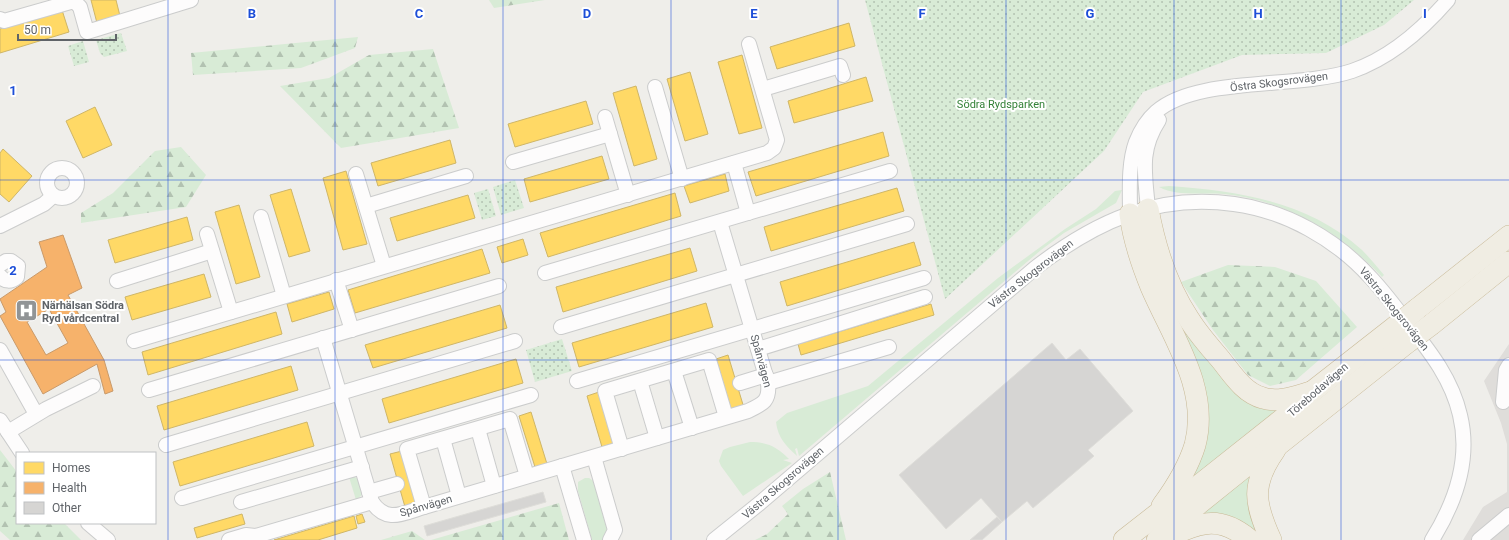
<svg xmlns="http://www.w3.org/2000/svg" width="1509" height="540" viewBox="0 0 1509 540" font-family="Roboto,sans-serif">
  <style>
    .industrial { fill: #dfddda }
    .grass { fill: #d8ebd6 }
    .forest { fill: url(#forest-firs) }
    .park { fill: url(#park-dots) }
    .homes { fill: #ffd966; stroke: #cfb667 }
    .health { fill: #f6b26b; stroke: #c99a6a; fill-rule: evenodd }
    .building { fill: #d6d5d3; stroke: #deddd9 }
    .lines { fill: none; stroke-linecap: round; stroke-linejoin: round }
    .minor-casing { stroke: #cbcccc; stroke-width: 16 }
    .highway-casing { stroke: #c8b996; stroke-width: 22 }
    .minor { stroke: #fdfcfc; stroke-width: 14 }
    .highway { stroke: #f0ede3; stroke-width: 21 }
    .highway-bridge-casing { stroke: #c8b996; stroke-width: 22; stroke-linecap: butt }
    .highway-bridge { stroke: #f0ede3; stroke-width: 21 }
    .grid { fill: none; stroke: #1d4ed8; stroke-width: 1; stroke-opacity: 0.55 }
    .labels { text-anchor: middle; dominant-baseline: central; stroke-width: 4; stroke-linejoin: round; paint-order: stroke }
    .street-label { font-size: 11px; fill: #5f6368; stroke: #fff }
    .park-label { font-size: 11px; fill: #348238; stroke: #fff }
    .poi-label { font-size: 11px; font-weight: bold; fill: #5f6368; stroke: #fff; text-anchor: start }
    .grid-label { font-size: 13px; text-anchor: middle; font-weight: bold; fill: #1d4ed8; stroke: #fff; stroke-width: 4; stroke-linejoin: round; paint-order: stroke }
  </style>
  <defs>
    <pattern id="forest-firs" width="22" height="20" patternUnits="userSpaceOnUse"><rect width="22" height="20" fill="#d8ebd6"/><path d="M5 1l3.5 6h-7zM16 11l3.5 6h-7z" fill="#b2c2b1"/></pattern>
    <pattern id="park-dots" width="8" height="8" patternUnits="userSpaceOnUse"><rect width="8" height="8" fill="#d8ebd6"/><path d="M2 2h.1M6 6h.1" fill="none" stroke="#b2c2b1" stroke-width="1.8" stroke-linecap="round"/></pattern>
  </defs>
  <rect width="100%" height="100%" fill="#efeeea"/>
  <polygon class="industrial" points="1509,344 1509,540 1463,540 1483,507 1507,492 1507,444 1501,423 1484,381"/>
  <g class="grass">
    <path d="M1169 186C1238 191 1308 201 1362 250 1370 258 1377 267 1384 275L1382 277C1340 232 1285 200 1223 194 1202 192 1178 197 1159 187Z"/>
    <path d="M1122 190 1116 203 1064 233 1041 250 799 456 797 448 795 449 797 456C786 446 778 438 776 422L787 413 868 386 998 278 1065 229 1096 209 1115 191Z"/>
    <polygon points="1166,300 1210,357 1282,406 1192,480 1202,438"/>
    <path d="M750 442C768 442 777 447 789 459L783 460 792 463 743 496 721 466 719 461 723 450 730 447Z"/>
    <polygon points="1245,476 1251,479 1264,540 1197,517"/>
    <polygon points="349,477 355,477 360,481 363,494 356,500"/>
    <polygon points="585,478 589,478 595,482 609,530 606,540 592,540 578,491 578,482"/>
  </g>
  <g class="forest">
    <polygon points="489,0 545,0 494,8"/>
    <polygon points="358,37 355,48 301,68 193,75 191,53"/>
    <polygon points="433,49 459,128 341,148 280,86 329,78 369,55"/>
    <polygon points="181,147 206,175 186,207 81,223 81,213 113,193 155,151"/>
    <polygon points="1228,265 1275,267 1316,281 1357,327 1296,380 1270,386 1248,375 1213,330 1181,282"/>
    <polygon points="0,450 17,472 17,523 64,523 81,540 10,540 0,531"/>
    <polygon points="830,472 846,540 755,540 767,534 788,514 782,506 803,489"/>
    <polygon points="559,503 569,540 431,540"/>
    <polygon points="412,531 425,540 381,540"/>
  </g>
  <g class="park">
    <polygon points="865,0 1414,0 1384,25 1326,53 1242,55 1143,92 1104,151 945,299"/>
    <polygon points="121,33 127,51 104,57 100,53 96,40"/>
    <polygon points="83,41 89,62 74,66 68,46"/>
    <polygon points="515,180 524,208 501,215 493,187"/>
    <polygon points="488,189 496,216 482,220 474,193"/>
    <polygon points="562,339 572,371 535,382 526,350"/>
  </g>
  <g class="homes">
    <polygon points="91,0 116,0 120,16 97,23"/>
    <polygon points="62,10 69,32 0,53 0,29"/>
    <polygon points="849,23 855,46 777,69 770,47"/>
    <polygon points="742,55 762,128 739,134 718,62"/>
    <polygon points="690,72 708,134 685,141 667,79"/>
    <polygon points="866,77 873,101 794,123 788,101"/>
    <polygon points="636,86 657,159 634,166 613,93"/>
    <polygon points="586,101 593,124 515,147 508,124"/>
    <polygon points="95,107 112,145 83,158 66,121"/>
    <polygon points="883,132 889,156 756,196 748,172"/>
    <polygon points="450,140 456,163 378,186 371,163"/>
    <polygon points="3,149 32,176 9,202 0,194 0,153"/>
    <polygon points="602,156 609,179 530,202 524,179"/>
    <polygon points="346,171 367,244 343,250 323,178"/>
    <polygon points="725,174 729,191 690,203 684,186"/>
    <polygon points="897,188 904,211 771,251 764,227"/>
    <polygon points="291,189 310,251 289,257 270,195"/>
    <polygon points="675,193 681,216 548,257 540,233"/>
    <polygon points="468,195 475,218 397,241 390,218"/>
    <polygon points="239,205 260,277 236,284 215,212"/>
    <polygon points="187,217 193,240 115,263 108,240"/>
    <polygon points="523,239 528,255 502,263 497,247"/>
    <polygon points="914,242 921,265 787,306 780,282"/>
    <polygon points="690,248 697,271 563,312 556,287"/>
    <polygon points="482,249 490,273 355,313 348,290"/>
    <polygon points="204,274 211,297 132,320 125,297"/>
    <polygon points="329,292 334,309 292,322 287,304"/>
    <polygon points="706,303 713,327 579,367 572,343"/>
    <polygon points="931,304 934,315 801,355 798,344"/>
    <polygon points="500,305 507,328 373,368 365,345"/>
    <polygon points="276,312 282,334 148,375 142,352"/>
    <polygon points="728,355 744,408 731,411 716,359"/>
    <polygon points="516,359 523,383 389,423 382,399"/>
    <polygon points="291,366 298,390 164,430 157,406"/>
    <polygon points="599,392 614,443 602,447 587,396"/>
    <polygon points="531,412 547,464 535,467 519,416"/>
    <polygon points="307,422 314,446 180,486 173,462"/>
    <polygon points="402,451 416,503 405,507 390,454"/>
    <polygon points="242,514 245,524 197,538 194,528"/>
    <polygon points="362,514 365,522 358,524 356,516"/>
    <polygon points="354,516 357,528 318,540 274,540"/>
  </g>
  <path class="health" d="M63 235 82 288 68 295 104 360 113 391 105 394 97 364 43 394 0 316 6 312 0 299 47 267 39 242ZM49 309 68 343 46 355 27 322Z"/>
  <g class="building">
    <polygon points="1052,343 1066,360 1080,349 1133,411 1088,450 1094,456 1033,508 1027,501 1002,522 981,498 946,529 899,475"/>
    <polygon points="543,492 546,502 427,536 424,526"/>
    <polygon points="997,517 1002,522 982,540 970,540"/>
  </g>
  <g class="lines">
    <defs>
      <g id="minor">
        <polyline points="74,1 80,7 87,32 191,0"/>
        <polyline points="0,19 4,21 74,1"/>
        <polyline points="655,87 682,179"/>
        <polyline points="763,89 840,66 843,75"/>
        <polyline points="605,117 628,195"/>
        <polyline points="513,162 610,134"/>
        <polyline points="734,163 748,213"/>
        <circle cx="62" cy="183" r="15"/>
        <polyline points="356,174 384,266"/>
        <polyline points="366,206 466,176"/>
        <path d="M1148 209C1145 173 1139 151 1159 120"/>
        <path d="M1130 214C1130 191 1128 164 1136 142 1140 132 1147 120 1156 112 1196 76 1298 89 1352 71 1390 58 1422 30 1448 0"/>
        <polyline points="261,217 284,296"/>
        <polyline points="0,226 44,204 53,196"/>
        <polyline points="207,234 231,312"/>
        <path d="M0 265 6 261H11L18 266 17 277C11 282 5 282 0 276"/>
        <polyline points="545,273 890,171"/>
        <polyline points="336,280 352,330"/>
        <polyline points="117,281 212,251"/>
        <polyline points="561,327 907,224"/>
        <path d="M323 338 372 502C387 524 403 513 424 507L748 411C763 404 770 401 768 383L720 222"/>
        <polyline points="134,341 767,153 774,148 777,140 749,44"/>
        <polyline points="758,349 925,297"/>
        <polyline points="0,350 36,414"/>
        <polyline points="674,371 692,428"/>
        <polyline points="577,381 924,278"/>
        <polyline points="640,381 657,438"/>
        <polyline points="740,383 766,375"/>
        <polyline points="768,383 889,347"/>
        <polyline points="149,390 499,286"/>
        <polyline points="1503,402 1506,370 1509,365"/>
        <polyline points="0,420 22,453"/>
        <polyline points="478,429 494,486"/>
        <polyline points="8,432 46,409 93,386"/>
        <polyline points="443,439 459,496"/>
        <polyline points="166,445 515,341"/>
        <polyline points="622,449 605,391 709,360 726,417"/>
        <polyline points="594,457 615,530 610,540"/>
        <polyline points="562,466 584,540"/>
        <polyline points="369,492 397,484"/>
        <polyline points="182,498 531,395"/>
        <polyline points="241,502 362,467"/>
        <polyline points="424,507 407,449 510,419 527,476"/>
        <polyline points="88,523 108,540"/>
        <polyline points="229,540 246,535 256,536 372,502"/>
        <path d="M714 540 760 503 1035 268C1095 222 1156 193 1234 204 1286 211 1336 239 1371 278 1385 293 1397 309 1409 325 1431 353 1452 380 1460 415 1471 460 1455 503 1432 540"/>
        <polyline points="1479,540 1509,515"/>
      </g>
      <g id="highway">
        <path d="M1148 209C1155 247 1167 286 1189 319 1198 334 1210 347 1221 360 1233 375 1244 393 1263 398 1279 403 1296 396 1311 392"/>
        <path d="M1130 214C1133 238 1142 265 1151 287 1172 336 1210 389 1195 445 1188 468 1176 487 1162 506"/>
        <polyline points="1417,309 1509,236"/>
        <polyline points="1432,324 1509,262"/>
        <path d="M1170 536C1202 521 1221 516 1250 540"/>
        <polyline points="1124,540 1156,515 1188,494 1285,417 1313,391 1396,326"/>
        <polyline points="1157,540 1191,510 1242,469 1277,446 1408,342"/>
        <path d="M1271 540C1254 503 1251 484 1275 450"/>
      </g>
    </defs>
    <use href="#minor" class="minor-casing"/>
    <use href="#highway" class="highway-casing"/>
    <use href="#minor" class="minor"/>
    <use href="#highway" class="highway"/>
    <defs>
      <g id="highway-bridge">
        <polyline points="1396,326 1417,309"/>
        <polyline points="1408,342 1432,324"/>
      </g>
    </defs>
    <use href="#highway-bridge" class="highway-bridge-casing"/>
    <use href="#highway-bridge" class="highway-bridge"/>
  </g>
  <path class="grid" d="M168 0V540M335 0V540M503 0V540M671 0V540M838 0V540M1006 0V540M1174 0V540M1341 0V540M0 180H1509M0 360H1509"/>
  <defs>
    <symbol id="hospital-square" viewBox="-11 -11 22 22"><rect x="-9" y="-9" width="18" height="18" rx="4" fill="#919496" stroke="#fff"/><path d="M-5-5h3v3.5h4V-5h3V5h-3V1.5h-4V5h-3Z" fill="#fff"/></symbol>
  </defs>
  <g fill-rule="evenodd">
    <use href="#hospital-square" x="14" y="298" width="25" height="25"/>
  </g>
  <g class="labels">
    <g class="street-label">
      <text transform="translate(1279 82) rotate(-7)">Östra Skogsrovägen</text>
      <text transform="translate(1031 274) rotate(-38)">Västra Skogsrovägen</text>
      <text transform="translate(1394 309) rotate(51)">Västra Skogsrovägen</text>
      <text transform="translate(761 361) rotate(75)">Spånvägen</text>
      <text transform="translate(1318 390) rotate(-41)">Törebodavägen</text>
      <text transform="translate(783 483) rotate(-41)">Västra Skogsrovägen</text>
      <text transform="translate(426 506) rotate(-16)">Spånvägen</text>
    </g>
    <g class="park-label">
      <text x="1001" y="104">Södra Rydsparken</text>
    </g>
    <g class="poi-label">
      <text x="42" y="305">Närhälsan Södra<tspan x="42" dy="13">Ryd vårdcentral</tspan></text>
    </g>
  </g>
  <g class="grid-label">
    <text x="252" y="18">B</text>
    <text x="419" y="18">C</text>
    <text x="587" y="18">D</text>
    <text x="754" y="18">E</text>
    <text x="922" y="18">F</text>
    <text x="1090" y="18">G</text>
    <text x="1258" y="18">H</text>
    <text x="1425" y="18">I</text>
    <text x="13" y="95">1</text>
    <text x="13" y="275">2</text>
  </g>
  <rect x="16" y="452" width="140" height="72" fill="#ffffff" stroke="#bfc1c3"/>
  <rect x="24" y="462" width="20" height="12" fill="#ffd966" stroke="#bfc1c3"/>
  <text x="52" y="472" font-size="12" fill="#5f6368">Homes</text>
  <rect x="24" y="482" width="20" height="12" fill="#f6b26b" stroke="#bfc1c3"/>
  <text x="52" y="492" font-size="12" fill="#5f6368">Health</text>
  <rect x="24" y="502" width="20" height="12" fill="#d6d5d3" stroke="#bfc1c3"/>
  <text x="52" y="512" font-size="12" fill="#5f6368">Other</text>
  <path d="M18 34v6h98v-6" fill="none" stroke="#5f6368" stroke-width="2"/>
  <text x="24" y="34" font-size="12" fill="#5f6368" stroke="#ffffff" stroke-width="3" paint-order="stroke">50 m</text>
</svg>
